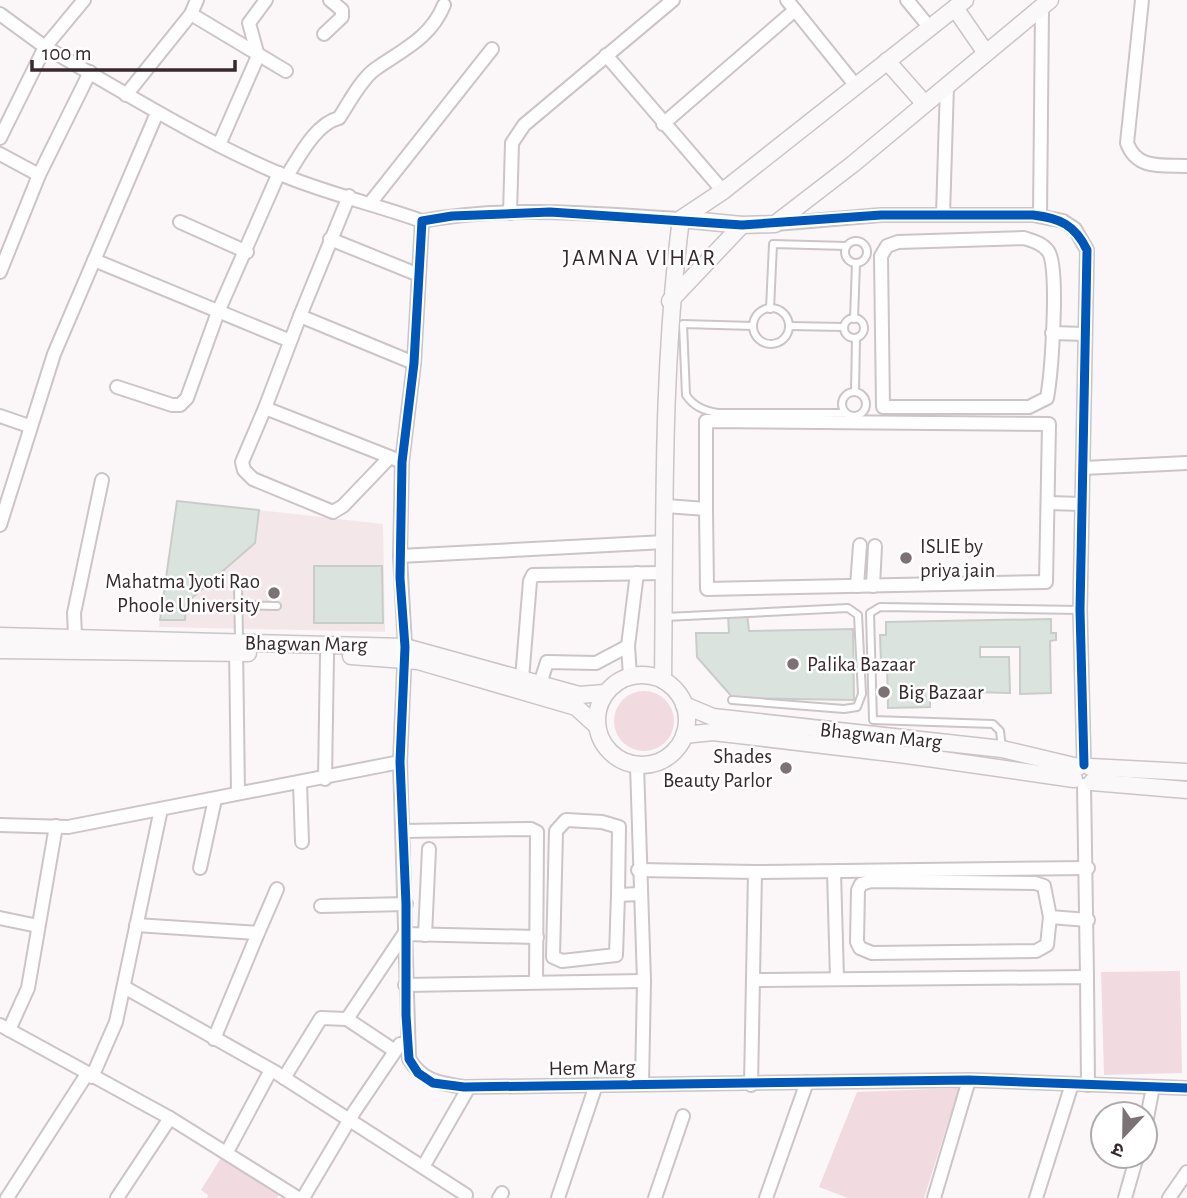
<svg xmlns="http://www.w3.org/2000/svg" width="1187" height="1198" viewBox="0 0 1187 1198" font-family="'Alegreya Sans','Noto Sans Devanagari',sans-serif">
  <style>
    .built { fill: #f4e7ea }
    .green { fill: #f1dae0 }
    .building { fill: #dbe3de; stroke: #c8cdc9; stroke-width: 2 }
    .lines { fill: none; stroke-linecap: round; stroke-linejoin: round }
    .lane-casing { stroke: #ccc4c6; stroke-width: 10 }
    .street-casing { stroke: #ccc4c6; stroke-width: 16 }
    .secondary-casing { stroke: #ccc4c6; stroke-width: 19 }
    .lane { stroke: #fefefe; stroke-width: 6 }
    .street { stroke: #fefefe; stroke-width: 12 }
    .secondary { stroke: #fbf8f9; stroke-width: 16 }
    .cycleway-casing { stroke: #fff; stroke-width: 13 }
    .cycleway { stroke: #0057b8; stroke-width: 9 }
    .poi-dot { fill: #7c7174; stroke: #fff; stroke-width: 2.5 }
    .labels { text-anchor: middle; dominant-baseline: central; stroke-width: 5; stroke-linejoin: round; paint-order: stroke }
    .poi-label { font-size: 21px; fill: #37292d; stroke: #fff; text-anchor: start }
    .street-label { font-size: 21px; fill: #37292d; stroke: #fff }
    .neighbourhood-label { font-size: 23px; letter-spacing: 2px; fill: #37292d; stroke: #fff }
  </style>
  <rect width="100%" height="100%" fill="#fbf7f8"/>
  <polygon class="built" points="177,501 383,524 385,632 159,627"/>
  <g class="green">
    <circle cx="644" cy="721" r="30"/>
    <polygon points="1180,971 1182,1073 1104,1075 1101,972"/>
    <polygon points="959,1088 924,1198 848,1198 819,1187 857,1092"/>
    <polygon points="221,1158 279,1194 277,1198 207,1198 208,1195 201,1190"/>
  </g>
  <g class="building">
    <polygon points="177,501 259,510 255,543 186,603 185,620 160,620"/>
    <polygon points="314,566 382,566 383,623 314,623"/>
    <polygon points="747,614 749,631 853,629 854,700 733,698 697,657 696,633 729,633 728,615"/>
    <polygon points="1051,619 1051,633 1056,633 1056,640 1050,641 1051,693 1020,694 1020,647 980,647 980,657 1009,657 1010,693 930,691 930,707 888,708 887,662 881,662 880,635 886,635 886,622"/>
  </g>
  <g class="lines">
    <defs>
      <g id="lane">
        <circle cx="856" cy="252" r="11"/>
        <circle cx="771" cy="326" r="18"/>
        <polyline points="770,309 773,244 846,246"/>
        <circle cx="854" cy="328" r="10"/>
        <polyline points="854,319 856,263"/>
        <path d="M753 326 683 324 686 395C694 407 705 411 718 413H844"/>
        <polyline points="789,326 844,327"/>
        <circle cx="854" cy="404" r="12"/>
        <polyline points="855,392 856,338"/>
        <polyline points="238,582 239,640"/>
        <polyline points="238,605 277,606"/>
        <polyline points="665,617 848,608 858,615 862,694 857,707 844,709 732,700"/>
        <polyline points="1002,748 1000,731 993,724 873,720 870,613 880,607 1080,610"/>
      </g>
      <g id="street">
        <path d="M84 0 45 47C124 92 201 141 285 176 329 194 377 205 422 221"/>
        <polyline points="787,0 856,86"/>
        <polyline points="907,0 930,28"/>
        <path d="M1142 0 1127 143C1137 170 1161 165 1187 166"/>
        <polyline points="0,14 45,47 0,138"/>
        <polyline points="191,14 286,71"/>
        <polyline points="324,34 342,17 342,10 330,0"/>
        <polyline points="606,55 723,191"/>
        <polyline points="126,95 191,14 197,0"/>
        <polyline points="663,124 795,10"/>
        <polyline points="219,145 258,56 249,23 266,0"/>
        <polyline points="0,154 39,175"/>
        <path d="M287 176C299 157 315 124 339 118 349 103 360 81 374 70 402 50 430 39 444 5"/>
        <polyline points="371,202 492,49"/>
        <polyline points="510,213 512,143 524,125 673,0"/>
        <polyline points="943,215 947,85"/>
        <polyline points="1040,216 1042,8"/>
        <path d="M681 219C596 214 507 205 422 221L414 363 402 462 400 556 405 647 400 762 409 1059C423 1081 438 1083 464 1087L969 1080 1187 1088"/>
        <polyline points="180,222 247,252"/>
        <polyline points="775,224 881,215 1033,215 1063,221 1075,229 1087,250 1080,610 1084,765"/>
        <path d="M1024 238C1033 241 1042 243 1048 251 1060 266 1051 376 1047 398L1029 407H883L881 256 887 246 898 242Z"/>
        <polyline points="330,239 419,275"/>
        <polyline points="94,260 288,340"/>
        <polyline points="0,272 39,175 90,72"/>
        <polyline points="300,316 349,196"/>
        <polyline points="1052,333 1085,334"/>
        <polyline points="117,387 172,405 180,405 187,398 218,312 279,173"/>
        <polyline points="265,408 300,316 414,363"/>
        <polyline points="0,416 29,426"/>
        <polyline points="390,457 343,506 333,512 253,479 244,470 242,462 265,408 390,457 402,462"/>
        <polyline points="1083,468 1187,463"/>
        <polyline points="1048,503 1082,504"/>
        <polyline points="666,506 706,509 707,589 1046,582 1049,424 706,421 706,509"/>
        <polyline points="0,525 54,354 157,113"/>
        <polyline points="400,556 665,542"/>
        <polyline points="857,586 860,545"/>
        <polyline points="873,586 875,546"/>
        <polyline points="75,636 74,613 102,480"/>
        <polyline points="236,646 238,793"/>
        <polyline points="630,676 628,646 637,573"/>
        <polyline points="522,679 530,581 533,575 664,573"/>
        <polyline points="540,684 547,662 596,663 628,646"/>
        <polyline points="637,765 644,981 642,1084"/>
        <polyline points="325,779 327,655"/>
        <polyline points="300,783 302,842"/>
        <polyline points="1084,785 1087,977"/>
        <polyline points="0,825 68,827 400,762"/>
        <polyline points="403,831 531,829 537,832 536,981"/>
        <polyline points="200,868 215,799"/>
        <polyline points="638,870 755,872 751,1085"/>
        <polyline points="755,872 1088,868"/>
        <polyline points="834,872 837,978"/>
        <polyline points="618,895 619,827 602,822 566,820 556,831 553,957 562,961 616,955 618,895 639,894"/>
        <polyline points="321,906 406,904"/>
        <polyline points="1050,917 1044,886 1035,883 871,881 861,884 858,890 857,942 860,948 872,953 1036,951 1047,945 1050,917 1088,920"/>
        <polyline points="0,918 38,926"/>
        <polyline points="136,925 258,933 214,1039"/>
        <polyline points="258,933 277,889"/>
        <polyline points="425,935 429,849"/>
        <polyline points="754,980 1087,977 1088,1085"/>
        <polyline points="405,985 644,981"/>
        <polyline points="124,987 275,1072 466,1195"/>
        <polyline points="0,1025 170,1118"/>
        <polyline points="9,1030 28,988 56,826"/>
        <polyline points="395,1051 347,1019 404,934 537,937"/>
        <polyline points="92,1077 116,1022 161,809"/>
        <polyline points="284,1078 321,1018 347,1019"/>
        <polyline points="1145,1128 1153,1087"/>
        <polyline points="227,1152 271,1070"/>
        <polyline points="423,1167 469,1087"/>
        <polyline points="7,1198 87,1074"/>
        <polyline points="117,1198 170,1118 298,1198"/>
        <polyline points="303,1198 354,1112 400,1044"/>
        <polyline points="499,1198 502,1193"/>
        <polyline points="558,1198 596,1085"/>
        <polyline points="655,1198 683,1116"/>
        <polyline points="766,1198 807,1082"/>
        <polyline points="934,1198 969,1080"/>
        <polyline points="1036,1198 1072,1084"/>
        <polyline points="1125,1198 1137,1156"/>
        <polyline points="1169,1198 1187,1172"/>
      </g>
      <g id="secondary">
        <polyline points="955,8 986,53"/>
        <polyline points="887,61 924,103"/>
        <polyline points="681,219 742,225 775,224 853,164 1050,0"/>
        <polyline points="670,301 742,225"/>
        <polyline points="0,636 405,647 579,695 605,693"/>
        <polyline points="0,650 248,653"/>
        <polyline points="351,656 418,661 576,707 597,726"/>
        <circle cx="642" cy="720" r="45"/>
        <path d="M663 680C665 526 661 372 681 219L723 191 965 0"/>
        <polyline points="684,705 713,717 1002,749 1078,767"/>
        <polyline points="684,735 713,732 907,755 1074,779"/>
        <polyline points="1090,767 1187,772"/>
        <polyline points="1092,782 1187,790"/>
      </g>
    </defs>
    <use href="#lane" class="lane-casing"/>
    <use href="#street" class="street-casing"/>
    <use href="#secondary" class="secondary-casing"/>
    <use href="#lane" class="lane"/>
    <use href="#street" class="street"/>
    <use href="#secondary" class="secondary"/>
    <defs>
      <path id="cycleway" d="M1084 765 1080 610 1087 250C1075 225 1060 218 1033 215H881L742 225 550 212 452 216 422 221 414 363 402 462 400 578 405 647 400 762 406 904V1015L409 1059 418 1073 433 1083 464 1087 969 1080 1187 1088"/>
    </defs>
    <use href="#cycleway" class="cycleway-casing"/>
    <use href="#cycleway" class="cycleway"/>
  </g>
  <g class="poi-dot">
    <circle cx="906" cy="558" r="7"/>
    <circle cx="274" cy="593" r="7"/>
    <circle cx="793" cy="664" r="7"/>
    <circle cx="884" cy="692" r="7"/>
    <circle cx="786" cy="768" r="7"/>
  </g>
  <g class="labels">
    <g class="poi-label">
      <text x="920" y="546">ISLIE by<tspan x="920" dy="24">priya jain</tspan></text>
      <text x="260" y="581" text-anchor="end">Mahatma Jyoti Rao<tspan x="260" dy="24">Phoole University</tspan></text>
      <text x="807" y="664">Palika Bazaar</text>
      <text x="898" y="692">Big Bazaar</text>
      <text x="772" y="756" text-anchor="end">Shades<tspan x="772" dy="24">Beauty Parlor</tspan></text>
    </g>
    <g class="street-label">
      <text transform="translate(306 644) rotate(1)">Bhagwan Marg</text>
      <text transform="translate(881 736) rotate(6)">Bhagwan Marg</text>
      <text transform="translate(592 1068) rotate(-1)">Hem Marg</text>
    </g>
    <g class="neighbourhood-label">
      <text x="640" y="258">JAMNA VIHAR</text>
    </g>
  </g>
  <g transform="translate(1124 1135) rotate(202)"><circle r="33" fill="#ffffff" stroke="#afa9ab" stroke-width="2"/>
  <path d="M0-5L12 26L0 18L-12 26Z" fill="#7c7174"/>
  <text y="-10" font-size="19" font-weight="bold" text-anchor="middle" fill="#37292d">उ</text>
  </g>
  <path d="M32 60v10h203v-10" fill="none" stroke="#37292d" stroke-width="3.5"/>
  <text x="42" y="60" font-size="21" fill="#37292d" stroke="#ffffff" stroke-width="5" paint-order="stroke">100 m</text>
</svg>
